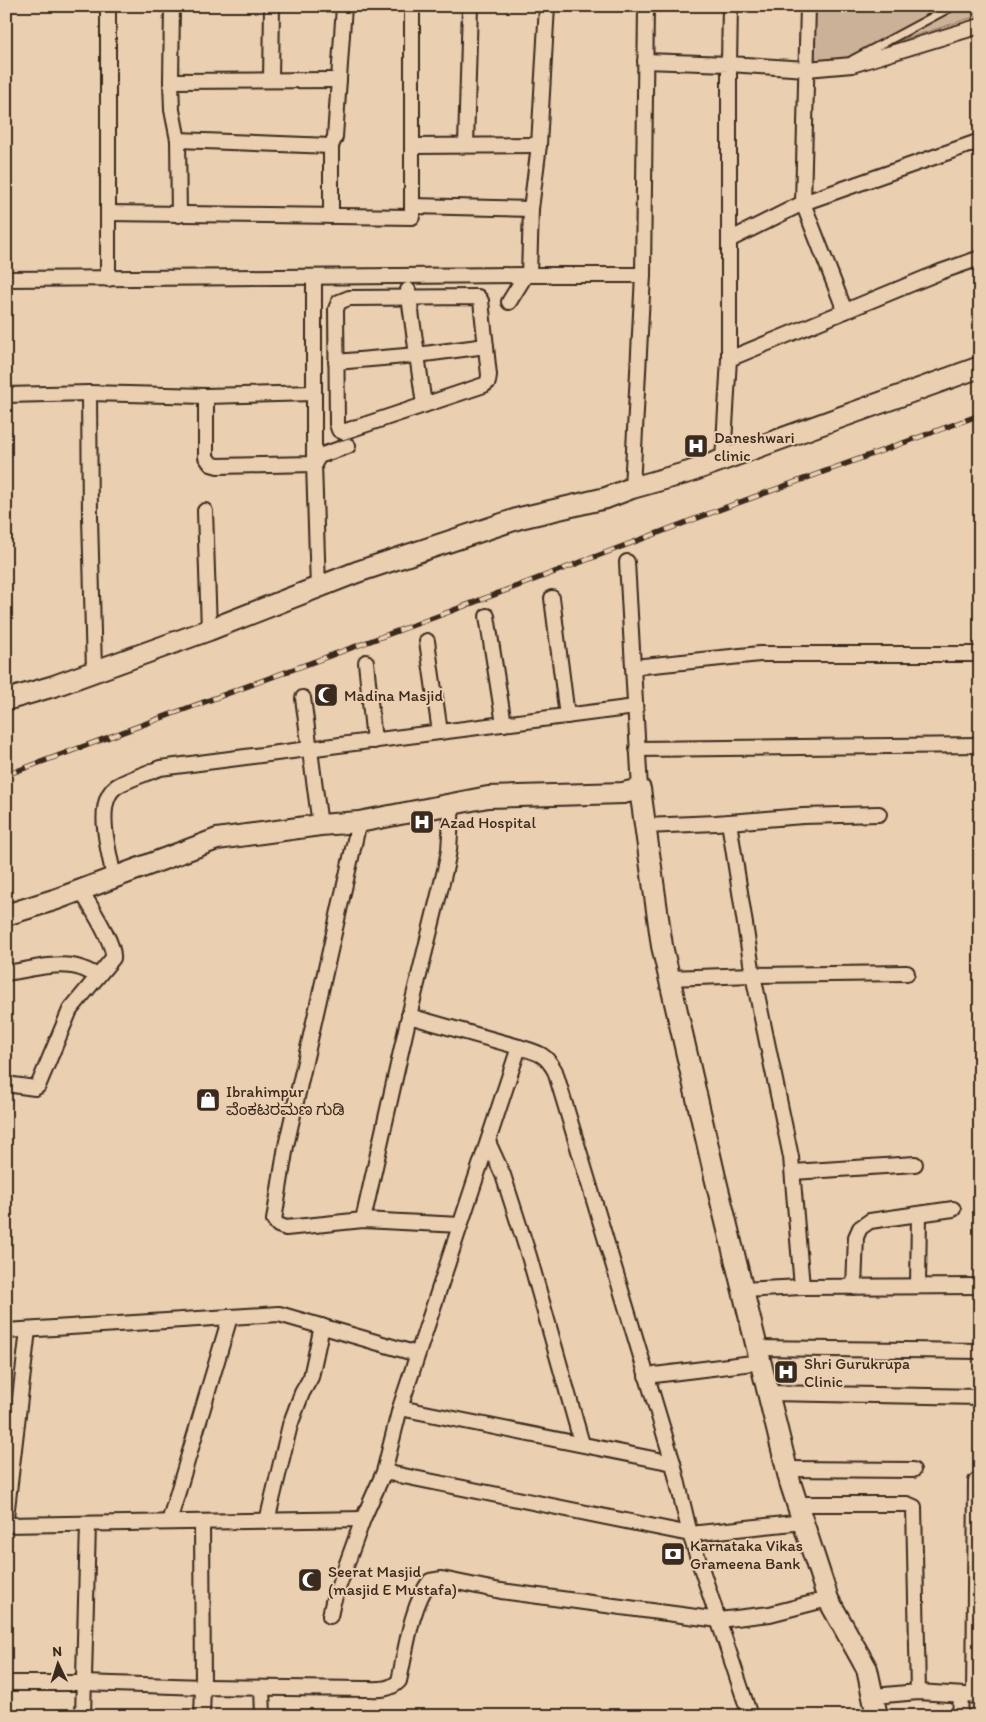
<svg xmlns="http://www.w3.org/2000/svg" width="986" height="1722" viewBox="0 0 986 1722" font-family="Itim,'Noto Sans Kannada',sans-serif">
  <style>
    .green { fill: #cbb197; stroke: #836e5a }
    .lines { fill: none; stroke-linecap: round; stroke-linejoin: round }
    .lane-casing { stroke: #3b2a1e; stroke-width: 11 }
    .street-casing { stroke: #3b2a1e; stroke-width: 18 }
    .secondary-casing { stroke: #3b2a1e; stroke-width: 24 }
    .lane { stroke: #eacfb1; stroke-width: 7 }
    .street { stroke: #eacfb1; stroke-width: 14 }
    .secondary { stroke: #eacfb1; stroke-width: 20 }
    .rail-casing { stroke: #3b2a1e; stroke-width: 5.5 }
    .rail { stroke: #eacfb1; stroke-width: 4; stroke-dasharray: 11; stroke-linecap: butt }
    .labels { text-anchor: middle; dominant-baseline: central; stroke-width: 4; stroke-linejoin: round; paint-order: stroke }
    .poi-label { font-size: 16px; fill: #3b2a1e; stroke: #eacfb1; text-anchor: start }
  </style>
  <rect width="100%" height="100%" fill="#eacfb1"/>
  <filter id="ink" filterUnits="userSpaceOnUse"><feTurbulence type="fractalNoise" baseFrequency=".02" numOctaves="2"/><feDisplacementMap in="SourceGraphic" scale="10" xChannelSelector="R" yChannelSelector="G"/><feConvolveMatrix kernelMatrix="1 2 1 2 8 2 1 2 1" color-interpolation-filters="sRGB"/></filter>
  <g filter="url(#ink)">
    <polygon class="green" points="816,6 980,6 980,15 842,59 814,61"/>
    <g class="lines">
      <defs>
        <polyline id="lane" points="852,60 953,6"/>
        <g id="street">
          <polyline points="108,6 108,279"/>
          <polyline points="172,6 171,81 172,110 178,140 179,215"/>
          <polyline points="730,6 729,64 807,69 852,65 980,26"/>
          <polyline points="808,6 803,203 845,311"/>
          <polyline points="645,61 729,64 729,359 723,460"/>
          <polyline points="271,80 272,6"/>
          <polyline points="171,81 339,80"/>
          <polyline points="178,140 331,146"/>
          <polyline points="466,145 470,6"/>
          <polyline points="412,146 539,145"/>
          <polyline points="412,206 531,209"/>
          <polyline points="108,213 412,217 412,6"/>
          <polyline points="331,216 331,146 335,137 344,6"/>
          <polyline points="729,240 803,203 980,141"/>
          <polyline points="314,278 314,464 318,588"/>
          <polyline points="6,279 529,275 643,275"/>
          <polyline points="408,290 424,405"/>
          <polygon points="478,297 481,301 489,375 488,382 484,385 343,432 339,430 337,424 336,309 339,302 349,298"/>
          <polyline points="509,302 525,276 529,275 531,209 539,145 547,6"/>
          <polyline points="729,359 940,272 980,258"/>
          <polyline points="336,362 417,355 486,346"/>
          <polyline points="89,393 90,517 94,671"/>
          <polyline points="6,395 89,393 206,396 314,393"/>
          <polyline points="206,396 206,457 211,464 218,466 314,464 319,456 348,446"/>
          <polyline points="632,488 643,275 646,6"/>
          <polyline points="205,511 209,630"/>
          <polyline points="627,562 640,789"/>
          <polyline points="552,598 567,716"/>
          <polyline points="487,616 504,724"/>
          <polyline points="427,641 440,732"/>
          <polyline points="366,662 374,741"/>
          <polyline points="634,667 760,654 980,654"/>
          <polyline points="303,698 320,825"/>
          <polyline points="637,749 980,745"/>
          <polyline points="359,822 286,1146 274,1220 278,1225 286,1228 363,1220 460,1225"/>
          <polyline points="729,822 753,975 791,1157 802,1287"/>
          <polyline points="645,826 716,823 803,816 879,814"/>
          <path d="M114 878C110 854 93 802 117 786 129 779 148 773 160 768L635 707"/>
          <path d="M6 973C27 970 52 963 72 966 82 967 90 972 98 976"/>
          <polyline points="669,978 753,975 907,973"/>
          <polyline points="409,1016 519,1047"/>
          <path d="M6 1084 35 1088 38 1086 70 1010 113 958C115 943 89 905 81 890"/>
          <polyline points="488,1142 503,1175 529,1256 582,1444"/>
          <polyline points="793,1172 915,1164"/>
          <polyline points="363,1220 409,1016 446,866 449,850 452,803"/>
          <polyline points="918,1286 919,1214"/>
          <polyline points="854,1287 856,1237 860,1228 870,1221 953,1209"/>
          <polyline points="743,1290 802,1287 980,1286"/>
          <polyline points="6,1331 279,1314 417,1354"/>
          <polyline points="757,1348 980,1351"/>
          <polyline points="646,1376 761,1362"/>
          <polyline points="770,1393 980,1397"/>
          <polyline points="400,1408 673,1463"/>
          <polyline points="787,1469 913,1470"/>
          <polyline points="384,1472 690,1534 803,1522"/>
          <polyline points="797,1504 907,1504 914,1507 918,1692"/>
          <polyline points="6,1517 28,1330"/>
          <polyline points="267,1521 290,1425 302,1393 311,1377 322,1326"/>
          <polyline points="169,1522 230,1317"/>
          <polyline points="6,1525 363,1519"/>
          <path d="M330 1616 333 1602 363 1519 384 1472 400 1408 519 1047C538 1053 545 1053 555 1071L673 1463 690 1534 750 1716"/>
          <polyline points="6,1683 83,1683 203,1687 202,1522"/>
          <polyline points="262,1688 263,1716"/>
          <polyline points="874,1696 918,1692 980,1696"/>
          <polyline points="974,1696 976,1481"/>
          <polyline points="83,1716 88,1524"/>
          <path d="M202 1716 203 1687 365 1689C377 1689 389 1691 399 1681 406 1650 411 1606 430 1581L442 1579 501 1591 719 1620 770 1614 828 1599"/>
          <polyline points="960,1716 961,1695"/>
        </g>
        <g id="secondary">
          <polyline points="6,700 54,686 209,630 357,572 520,518 606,498 632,488 689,472 980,367"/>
          <polyline points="6,915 57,899 217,839 320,825 359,822 488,797 623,793 640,789 662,946 715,1177 790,1482 828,1599 867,1669 877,1716"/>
        </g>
      </defs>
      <use href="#lane" class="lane-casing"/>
      <use href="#street" class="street-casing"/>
      <use href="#secondary" class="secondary-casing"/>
      <use href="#lane" class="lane"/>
      <use href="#street" class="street"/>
      <use href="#secondary" class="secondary"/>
      <defs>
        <polyline id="rail" points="6,775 438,616 724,508 980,415"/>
      </defs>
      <use href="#rail" class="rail-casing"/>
      <use href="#rail" class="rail"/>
    </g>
  </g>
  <defs>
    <symbol id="hospital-square" viewBox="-11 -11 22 22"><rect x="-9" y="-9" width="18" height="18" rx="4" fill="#3b2a1e" stroke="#eacfb1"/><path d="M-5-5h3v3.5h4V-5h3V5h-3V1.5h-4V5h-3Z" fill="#fff"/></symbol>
    <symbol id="mosque-square" viewBox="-11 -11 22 22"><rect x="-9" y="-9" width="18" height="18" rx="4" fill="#3b2a1e" stroke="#eacfb1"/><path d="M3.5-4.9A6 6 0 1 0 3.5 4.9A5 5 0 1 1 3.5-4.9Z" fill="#fff"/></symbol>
    <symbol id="shop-square" viewBox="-11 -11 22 22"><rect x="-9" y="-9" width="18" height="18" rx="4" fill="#3b2a1e" stroke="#eacfb1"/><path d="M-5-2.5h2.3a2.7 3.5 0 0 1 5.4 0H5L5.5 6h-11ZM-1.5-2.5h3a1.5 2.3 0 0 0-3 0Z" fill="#fff"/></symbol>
    <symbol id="bank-square" viewBox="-11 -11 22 22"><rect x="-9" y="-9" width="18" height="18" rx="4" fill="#3b2a1e" stroke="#eacfb1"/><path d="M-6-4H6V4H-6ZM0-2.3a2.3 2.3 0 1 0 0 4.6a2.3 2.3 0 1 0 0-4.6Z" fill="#fff"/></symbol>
  </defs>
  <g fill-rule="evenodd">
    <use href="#hospital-square" x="682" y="432" width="28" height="28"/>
    <use href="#mosque-square" x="312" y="681" width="28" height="28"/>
    <use href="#hospital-square" x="408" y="808" width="28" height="28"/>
    <use href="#shop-square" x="194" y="1086" width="28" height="28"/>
    <use href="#hospital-square" x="772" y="1358" width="28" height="28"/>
    <use href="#bank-square" x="659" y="1540" width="28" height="28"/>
    <use href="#mosque-square" x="296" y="1566" width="28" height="28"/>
  </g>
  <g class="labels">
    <g class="poi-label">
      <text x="714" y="437">Daneshwari<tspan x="714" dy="18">clinic</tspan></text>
      <text x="344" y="695">Madina Masjid</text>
      <text x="440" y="822">Azad Hospital</text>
      <text x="226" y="1091">Ibrahimpur<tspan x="226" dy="18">ವೆಂಕಟರಮಣ ಗುಡಿ</tspan></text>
      <text x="804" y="1363">Shri Gurukrupa<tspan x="804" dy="18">Clinic</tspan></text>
      <text x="690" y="1545">Karnataka Vikas<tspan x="690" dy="18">Grameena Bank</tspan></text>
      <text x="328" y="1571">Seerat Masjid<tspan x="328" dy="18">(masjid E Mustafa)</tspan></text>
    </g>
  </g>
  <rect width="986" height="1722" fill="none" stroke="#eacfb1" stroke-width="25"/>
  <rect x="12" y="12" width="961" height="1697" fill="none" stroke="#3b2a1e" stroke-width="2" filter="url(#ink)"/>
  <g transform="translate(58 1664) rotate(356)" stroke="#eacfb1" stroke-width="4" paint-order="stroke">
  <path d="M0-4L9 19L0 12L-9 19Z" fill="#3b2a1e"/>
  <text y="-8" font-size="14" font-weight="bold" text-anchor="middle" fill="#3b2a1e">N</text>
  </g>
</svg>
